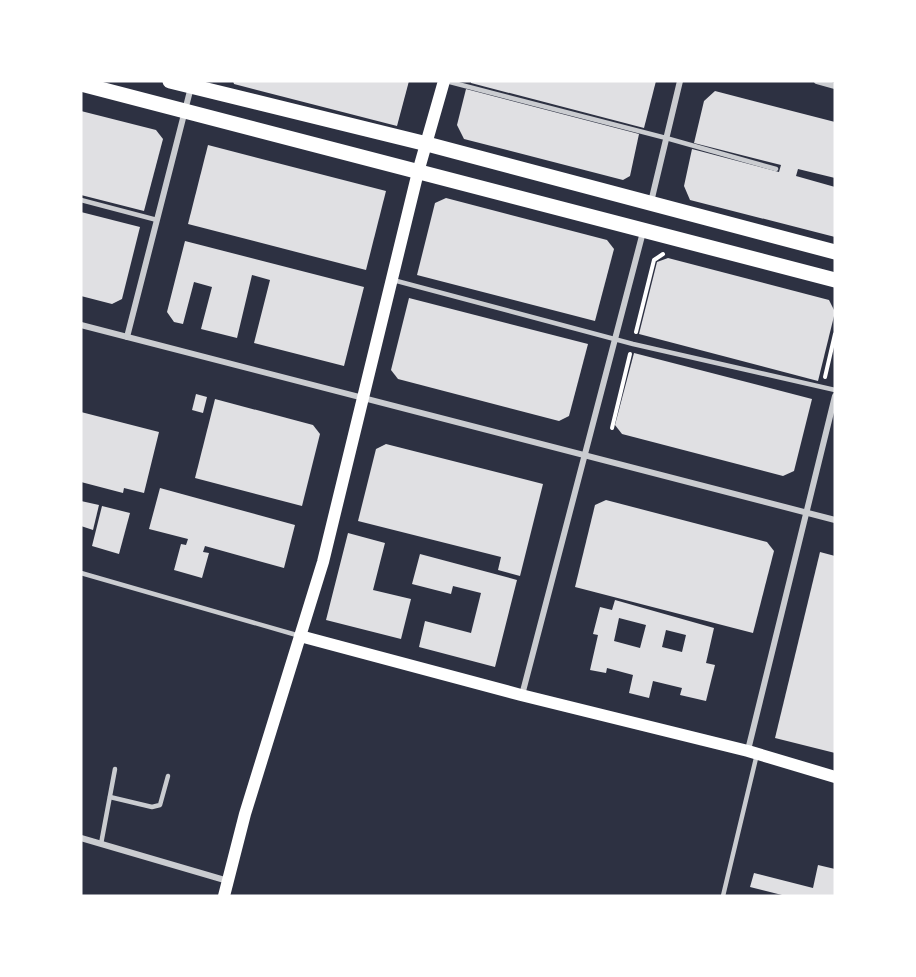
<svg xmlns="http://www.w3.org/2000/svg" width="916" height="977" viewBox="0 0 916 977" font-family="'Public Sans',sans-serif">
  <style>
    .building { fill: #e0e0e3; fill-rule: evenodd }
    .lines { fill: none; stroke-linecap: round; stroke-linejoin: round }
    .path { stroke: #fff; stroke-width: 4 }
    .service { stroke: #caccd0; stroke-width: 4.5 }
    .minor { stroke: #caccd0; stroke-width: 6 }
    .secondary { stroke: #fff; stroke-width: 12 }
    .primary { stroke: #fff; stroke-width: 15 }
  </style>
  <rect width="100%" height="100%" fill="#2d3142"/>
  <g class="building">
    <polygon points="233,81 409,81 397,126 234,84"/>
    <polygon points="471,81 656,81 644,128 471,83"/>
    <polygon points="466,89 639,134 630,176 623,180 464,139 457,125"/>
    <polygon points="715,91 835,122 835,178 798,169 796,176 835,187 835,237 690,200 684,186 692,149 779,172 781,165 694,143 704,101"/>
    <polygon points="81,111 156,130 163,139 144,211 81,195"/>
    <polygon points="208,145 386,191 366,270 188,224"/>
    <polygon points="446,198 607,240 614,249 595,321 417,275 435,203"/>
    <polygon points="81,212 140,227 122,299 112,304 81,296"/>
    <polygon points="185,241 364,287 344,366 254,343 270,280 252,275 237,338 201,329 212,287 194,282 183,324 174,322 167,312"/>
    <polygon points="668,258 829,300 835,312 818,381 639,334 657,262"/>
    <polygon points="409,298 588,344 569,416 559,421 398,379 391,370"/>
    <polygon points="634,353 812,399 794,471 783,476 622,434 615,425"/>
    <polygon points="196,394 207,397 203,413 192,410"/>
    <polygon points="215,399 313,425 320,434 302,506 195,478"/>
    <polygon points="81,412 159,432 144,493 124,488 123,493 81,482"/>
    <polygon points="386,444 543,484 520,576 498,570 501,557 358,521 376,449"/>
    <polygon points="160,488 295,525 284,568 205,546 203,552 209,553 202,578 174,570 181,544 186,545 188,539 149,529"/>
    <polygon points="606,500 767,542 774,551 753,633 575,587 595,505"/>
    <polygon points="81,501 99,505 93,530 81,526"/>
    <polygon points="102,506 130,513 119,554 92,546"/>
    <polygon points="348,533 385,543 373,590 411,599 401,639 326,620"/>
    <polygon points="820,552 835,556 835,753 775,738"/>
    <polygon points="420,554 517,580 495,667 419,647 425,621 471,633 481,593 453,586 451,594 412,584"/>
    <path d="M615 600 714 628 706 663 715 665 706 701 680 695 682 688 653 681 649 698 629 693 633 675 607 668 606 673 590 670 598 635 593 634 600 607 612 610ZM619 618 646 625 640 648 614 641ZM666 630 686 635 682 652 662 647Z"/>
    <polygon points="818,865 835,869 835,896 786,896 750,887 754,873 813,888"/>
  </g>
  <g class="lines">
    <g class="path">
      <polyline points="636,332 654,260 663,254"/>
      <polyline points="825,377 835,334"/>
      <polyline points="612,428 630,354"/>
    </g>
    <g class="service">
      <polyline points="446,81 666,138 776,169"/>
      <polyline points="81,200 157,220"/>
      <polyline points="393,280 633,344 835,390"/>
      <polyline points="81,573 300,636"/>
      <polyline points="110,797 152,807 160,805 168,776"/>
      <polyline points="101,844 115,769"/>
      <polyline points="723,896 757,754"/>
    </g>
    <g class="minor">
      <polyline points="817,81 835,86"/>
      <polyline points="651,202 680,81"/>
      <polyline points="81,325 835,520"/>
      <polyline points="127,337 191,87"/>
      <polyline points="522,695 643,232"/>
      <polyline points="748,750 835,396"/>
      <polyline points="81,838 228,881"/>
    </g>
    <g class="secondary">
      <polyline points="300,636 521,695 748,751 835,777"/>
      <polyline points="224,896 245,814 323,562 418,172 444,81"/>
    </g>
    <g class="primary">
      <polyline points="170,81 427,144 835,252"/>
      <polyline points="81,84 835,280"/>
    </g>
  </g>
  <rect width="916" height="977" fill="none" stroke="#ffffff" stroke-width="165"/>
</svg>
